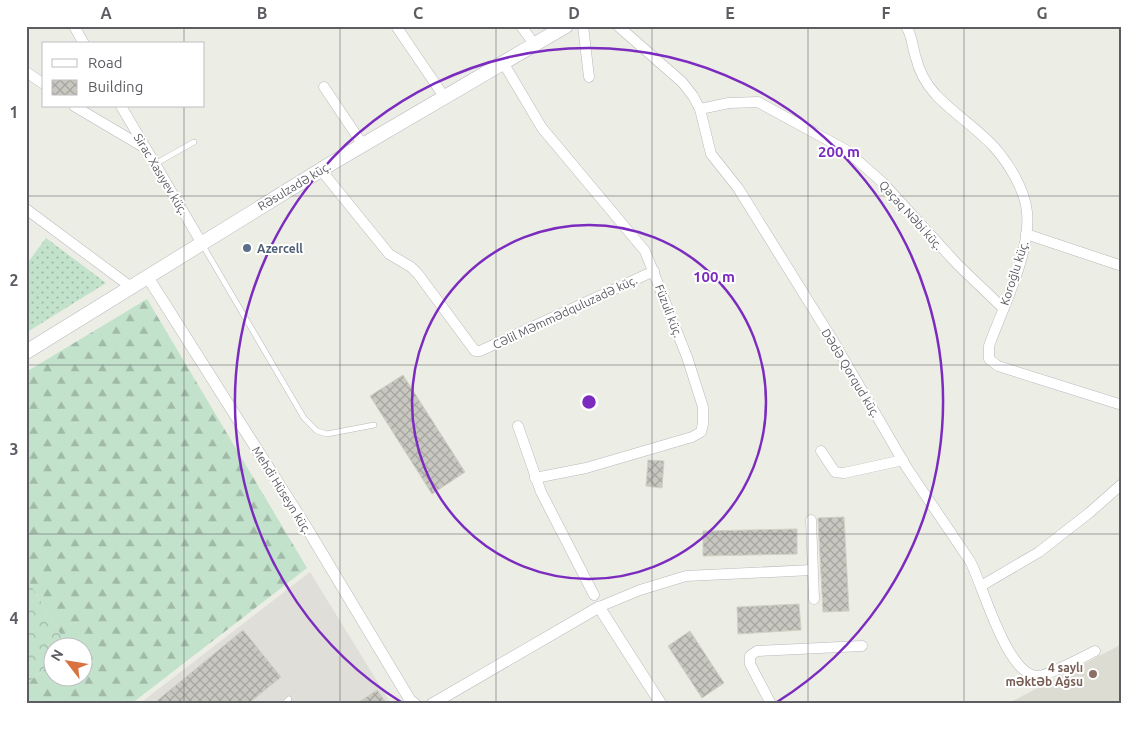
<svg xmlns="http://www.w3.org/2000/svg" width="1148" height="730" viewBox="0 0 1148 730" font-family="Ubuntu,sans-serif">
  <style>
    .industrial { fill: #dfded8 }
    .education { fill: #dcdcd2 }
    .grass { fill: url(#grass-dots) }
    .forest { fill: url(#forest-firs) }
    .park { fill: url(#park-crowns) }
    .building { fill: url(#building-cross-hatch); stroke: #d1d0c3 }
    .lines { fill: none; stroke-linecap: round; stroke-linejoin: round }
    .service-casing { stroke: #b9b9be; stroke-width: 6 }
    .minor-casing { stroke: #b9b9be; stroke-width: 11 }
    .tertiary-casing { stroke: #b9b9be; stroke-width: 12 }
    .secondary-casing { stroke: #b9bac0; stroke-width: 15 }
    .service { stroke: #fff; stroke-width: 5 }
    .minor { stroke: #fff; stroke-width: 10 }
    .tertiary { stroke: #fff; stroke-width: 11 }
    .secondary { stroke: #fff; stroke-width: 14 }
    .grid { fill: none; stroke: #5c5d63; stroke-width: 1; stroke-opacity: 0.55 }
    .ring { fill: none; stroke: #7b2cbf; stroke-width: 2.5 }
    .service-dot { fill: #5c6f8a; stroke: #fff; stroke-width: 2 }
    .education-dot { fill: #8d6e63; stroke: #fff; stroke-width: 2 }
    .labels { text-anchor: middle; dominant-baseline: central; stroke-width: 4; stroke-linejoin: round; paint-order: stroke }
    .street-label { font-size: 12px; fill: #5c5d63; stroke: #fff }
    .service-label { font-size: 12px; font-weight: bold; fill: #4e5e75; stroke: #fff; text-anchor: start }
    .education-label { font-size: 12px; font-weight: bold; fill: #785e54; stroke: #fff; text-anchor: end }
    .centre { fill: #7b2cbf; stroke: #fff; stroke-width: 2.5 }
    .ring-label { font-size: 15px; text-anchor: middle; font-weight: bold; fill: #7b2cbf; stroke: #fff; stroke-width: 4; stroke-linejoin: round; paint-order: stroke }
    .neatline { fill: none; stroke: #5c5d63; stroke-width: 2 }
    .grid-label { font-size: 16px; text-anchor: middle; font-weight: bold; fill: #5c5d63 }
  </style>
  <defs>
    <pattern id="grass-dots" width="8" height="8" patternUnits="userSpaceOnUse" patternTransform="scale(1.25)"><rect width="8" height="8" fill="#c2e2cb"/><path d="M2 2h.1M6 6h.1" fill="none" stroke="#a1baa8" stroke-width="1.8" stroke-linecap="round"/></pattern>
    <pattern id="forest-firs" width="22" height="20" patternUnits="userSpaceOnUse" patternTransform="scale(1.25)"><rect width="22" height="20" fill="#c2e2cb"/><path d="M5 1l3.5 6h-7zM16 11l3.5 6h-7z" fill="#a1baa8"/></pattern>
    <pattern id="park-crowns" width="20" height="18" patternUnits="userSpaceOnUse" patternTransform="scale(1.25)"><rect width="20" height="18" fill="#c2e2cb"/><path d="M2 6a3 3 0 1 1 6 0M12 15a3 3 0 1 1 6 0" fill="none" stroke="#a1baa8"/></pattern>
    <pattern id="building-cross-hatch" width="8" height="8" patternUnits="userSpaceOnUse" patternTransform="scale(1.25)"><rect width="8" height="8" fill="#c8c7c0"/><path d="M0 0l8 8M0 8l8-8" fill="none" stroke="#a6a5a0"/></pattern>
  </defs>
  <rect width="100%" height="100%" fill="#ecede4"/>
  <polygon class="industrial" points="310,572 391,704 139,704"/>
  <polygon class="education" points="1122,644 1122,704 1007,704"/>
  <polygon class="grass" points="46,238 106,283 29,331 26,329 26,265"/>
  <polygon class="forest" points="147,299 307,568 131,704 26,704 26,684 52,663 52,678 82,678 82,648 68,647 26,577 26,372"/>
  <polygon class="park" points="26,577 68,647 52,648 52,663 26,684"/>
  <g class="building">
    <polygon points="403,375 465,472 432,494 370,396"/>
    <polygon points="648,460 664,461 662,488 646,486"/>
    <polygon points="844,517 849,611 823,612 818,518"/>
    <polygon points="797,529 797,554 703,556 703,531"/>
    <polygon points="799,604 801,630 738,634 737,607"/>
    <polygon points="243,630 281,677 248,704 153,704"/>
    <polygon points="690,631 724,683 702,698 668,646"/>
    <polygon points="377,690 387,704 356,704"/>
  </g>
  <g class="lines">
    <defs>
      <g id="service">
        <polyline points="155,164 194,142"/>
        <polyline points="202,244 304,418 317,431 327,434 374,425"/>
        <polyline points="284,704 289,699"/>
      </g>
      <g id="minor">
        <polyline points="74,26 84,44"/>
        <polyline points="396,26 445,98"/>
        <polyline points="521,26 535,45"/>
        <polyline points="583,26 589,77"/>
        <path d="M618 26 682 82 693 96 700 109 711 154 738 188 835 344 907 468 970 561C983 585 1007 678 1039 676 1049 675 1083 657 1095 651"/>
        <path d="M906 26C913 37 912 47 916 58 919 71 927 85 936 95 954 114 977 128 995 148 1009 164 1025 190 1027 212 1031 253 1003 307 989 346V359L998 366 1122 405"/>
        <polyline points="504,64 542,128 645,251 687,357 703,407 703,424 701,432 692,437 586,468 535,478"/>
        <polyline points="26,72 44,84"/>
        <polyline points="324,87 363,145"/>
        <polyline points="74,106 145,148"/>
        <polyline points="121,106 201,242"/>
        <polyline points="700,109 729,103 758,102 846,150 883,183 958,265 1003,308"/>
        <polyline points="321,170 389,254 411,267 418,274 475,351 480,351 654,271"/>
        <polyline points="26,209 131,287"/>
        <polyline points="1026,234 1122,266"/>
        <polyline points="518,426 541,492 594,595"/>
        <polyline points="821,451 835,472 844,473 903,460"/>
        <polyline points="811,520 814,599"/>
        <polyline points="981,586 1039,552 1089,513 1122,484"/>
        <polyline points="599,607 640,590 686,576 812,570"/>
        <polyline points="771,704 750,664 750,656 757,651 862,646"/>
      </g>
      <g id="tertiary">
        <polyline points="147,276 308,530 410,700 415,704"/>
        <polyline points="432,704 599,607 661,704"/>
      </g>
      <polyline id="secondary" points="26,352 332,163 566,26"/>
    </defs>
    <use href="#service" class="service-casing"/>
    <use href="#minor" class="minor-casing"/>
    <use href="#tertiary" class="tertiary-casing"/>
    <use href="#secondary" class="secondary-casing"/>
    <use href="#service" class="service"/>
    <use href="#minor" class="minor"/>
    <use href="#tertiary" class="tertiary"/>
    <use href="#secondary" class="secondary"/>
  </g>
  <path class="grid" d="M184 26V44M340 26V704M496 26V704M652 26V704M808 26V704M964 26V704M184 106V704M26 196H1122M26 365H1122M26 534H1122"/>
  <g class="ring">
    <circle cx="589" cy="402" r="177"/>
    <path d="M401 702A354 354 0 1 1 777 702"/>
  </g>
  <circle class="service-dot" cx="247" cy="248" r="5"/>
  <circle class="education-dot" cx="1093" cy="674" r="5"/>
  <g class="labels">
    <g class="street-label">
      <text transform="translate(161 174) rotate(59)">Sirac Xasıyev küç.</text>
      <text transform="translate(294 186) rotate(-31)">Rəsulzadə küç.</text>
      <text transform="translate(911 215) rotate(48)">Qaçaq Nəbi küç.</text>
      <text transform="translate(1014 273) rotate(-72)">Koroğlu küç.</text>
      <text transform="translate(669 311) rotate(69)">Füzuli küç.</text>
      <text transform="translate(565 312) rotate(-25)">Cəlil Məmmədquluzadə küç.</text>
      <text transform="translate(851 373) rotate(59)">Dədə Qorqud küç.</text>
      <text transform="translate(282 490) rotate(58)">Mehdi Hüseyn küç.</text>
    </g>
    <g class="service-label">
      <text x="257" y="248">Azercell</text>
    </g>
    <g class="education-label">
      <text x="1083" y="667">4 saylı<tspan x="1083" dy="14">məktəb Ağsu</tspan></text>
    </g>
  </g>
  <circle cx="589" cy="402" r="8" class="centre"/>
  <g class="ring-label">
    <text x="839" y="157">200 m</text>
    <text x="714" y="282">100 m</text>
  </g>
  <rect width="1148" height="730" fill="none" stroke="#ffffff" stroke-width="55"/>
  <rect x="42" y="42" width="162" height="65" fill="#ffffff" stroke="#bebec1"/>
  <rect x="52" y="59" width="25" height="8" fill="#ffffff" stroke="#bebec1"/>
  <text x="88" y="68" font-size="15" fill="#5c5d63">Road</text>
  <rect x="52" y="80" width="25" height="15" fill="url(#building-cross-hatch)" stroke="#bebec1"/>
  <text x="88" y="92" font-size="15" fill="#5c5d63">Building</text>
  <g transform="translate(68 662) rotate(301)"><circle r="24" fill="#ffffff" stroke="#bebec1"/>
  <path d="M0-4L9 19L0 12L-9 19Z" fill="#d8723f"/>
  <text y="-8" font-size="14" font-weight="bold" text-anchor="middle" fill="#5c5d63">N</text>
  </g>
  <rect x="28" y="28" width="1092" height="674" class="neatline"/>
  <g class="grid-label">
    <text x="106" y="19">A</text>
    <text x="262" y="19">B</text>
    <text x="418" y="19">C</text>
    <text x="574" y="19">D</text>
    <text x="730" y="19">E</text>
    <text x="886" y="19">F</text>
    <text x="1042" y="19">G</text>
    <text x="14" y="118">1</text>
    <text x="14" y="286">2</text>
    <text x="14" y="455">3</text>
    <text x="14" y="624">4</text>
  </g>
</svg>
